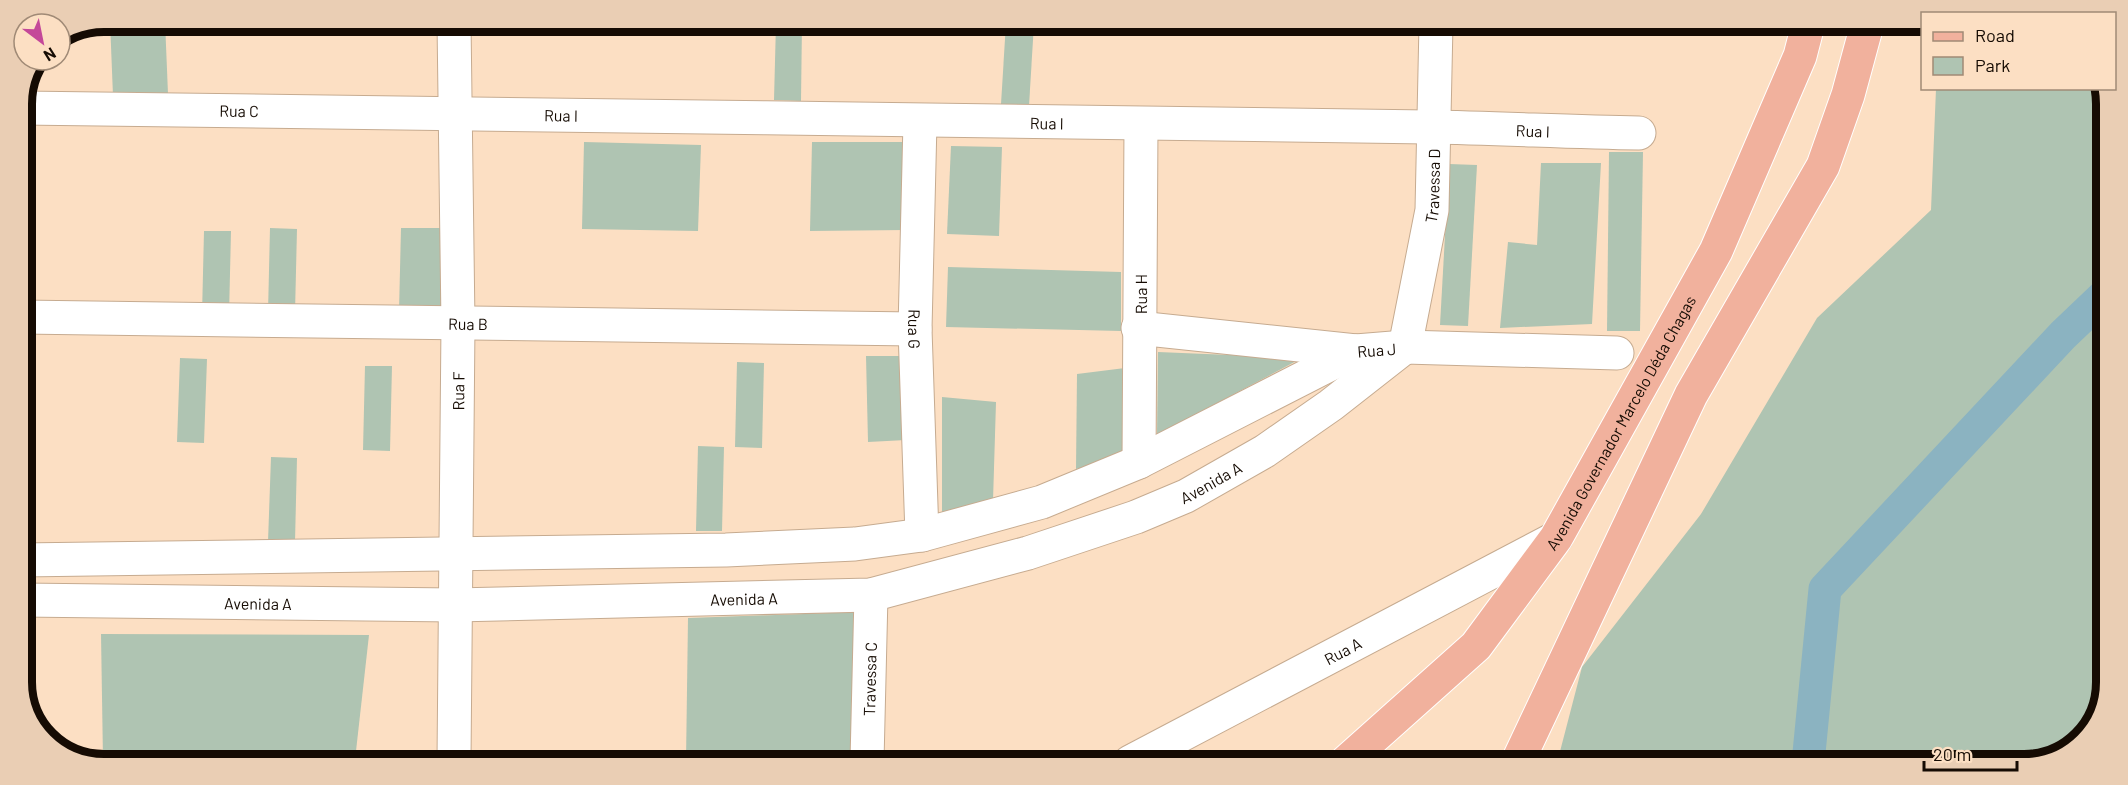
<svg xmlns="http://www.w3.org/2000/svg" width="2128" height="785" viewBox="0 0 2128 785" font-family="Barlow,sans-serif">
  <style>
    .green { fill: #afc4b2 }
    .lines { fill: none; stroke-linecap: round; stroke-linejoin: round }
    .canal { stroke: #8bb3c1; stroke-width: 33 }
    .minor-casing { stroke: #c6ab90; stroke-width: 35 }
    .major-casing { stroke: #fff; stroke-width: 35 }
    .minor { stroke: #fff; stroke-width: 33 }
    .major { stroke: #f1b19d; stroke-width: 33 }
    .labels { text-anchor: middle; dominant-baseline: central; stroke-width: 6; stroke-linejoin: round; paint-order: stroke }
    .street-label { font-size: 16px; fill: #150b03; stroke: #fcdfc3 }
    .rim { fill: none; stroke: #150b03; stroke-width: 8 }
  </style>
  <rect width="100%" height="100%" fill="#fcdfc3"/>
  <g class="green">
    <polygon points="110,21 165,21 168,94 113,96"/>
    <polygon points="776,23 802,23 801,101 774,100"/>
    <polygon points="1006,23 1034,23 1029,106 1001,104"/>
    <polygon points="1936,89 2103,89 2107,98 2102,708 2071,750 2025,764 1557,763 1582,667 1701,514 1817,318 1931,210"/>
    <polygon points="584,142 701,145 698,231 582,229"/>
    <polygon points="812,142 909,142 906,230 810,231"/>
    <polygon points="951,146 1002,147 999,236 947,234"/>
    <polygon points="1609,152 1643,152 1640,331 1607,331"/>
    <polygon points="1541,163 1601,163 1592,324 1500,328 1508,242 1537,245"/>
    <polygon points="1449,164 1477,165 1468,326 1440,325"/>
    <polygon points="270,228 297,229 295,313 268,313"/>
    <polygon points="401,228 449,228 448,313 399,312"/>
    <polygon points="204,231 231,231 229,316 202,315"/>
    <polygon points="948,267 1121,272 1121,331 946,327"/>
    <polygon points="1158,352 1302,358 1157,435"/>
    <polygon points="866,356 904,356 906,440 868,442"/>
    <polygon points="180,358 207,359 204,443 177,442"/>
    <polygon points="737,362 764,363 762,448 735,447"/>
    <polygon points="365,366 392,366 390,451 363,450"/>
    <polygon points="1125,368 1126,457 1076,469 1077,374"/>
    <polygon points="942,397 996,402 993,501 942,513"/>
    <polygon points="698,446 724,447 722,531 696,531"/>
    <polygon points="271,457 297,458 295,542 268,542"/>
    <polygon points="859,612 857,761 686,761 688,618"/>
    <polygon points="101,634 369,635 355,760 103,760"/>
  </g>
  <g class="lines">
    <polyline class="canal" points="1808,763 1825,589 2063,335 2105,295"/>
    <defs>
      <g id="minor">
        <path id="s1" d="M21 108C490 111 959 123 1428 127 1498 128 1569 132 1639 133"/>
        <path id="s2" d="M920 122 915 329 922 535"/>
        <path id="s3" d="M21 317 915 329"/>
        <path id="s4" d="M1138 328 1356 351 1405 347 1617 353"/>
        <path id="s5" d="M1139 462 1141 126"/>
        <polyline points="21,560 726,550 855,544 922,535 1042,502 1139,462 1356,351"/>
        <path id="s6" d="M21 600 455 605 871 595 1028 553 1136 517 1186 496 1265 451 1331 405 1405 347 1432 210 1436 24"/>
        <path id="s7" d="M454 760 458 324 454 22"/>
        <path id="s8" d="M867 761 871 595"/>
        <path id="s9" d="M1130 762 1556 538"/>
      </g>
      <g id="major">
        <path id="s10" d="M1346 762 1476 646 1556 538 1716 251 1800 56 1808 25"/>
        <polyline points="1517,763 1691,395 1823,166 1848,95 1867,25"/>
      </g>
    </defs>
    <use href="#minor" class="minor-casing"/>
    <use href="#major" class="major-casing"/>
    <use href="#minor" class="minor"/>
    <use href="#major" class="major"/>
  </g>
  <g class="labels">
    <g class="street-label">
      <text stroke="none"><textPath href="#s1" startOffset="218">Rua C</textPath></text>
      <text stroke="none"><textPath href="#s1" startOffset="540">Rua I</textPath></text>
      <text stroke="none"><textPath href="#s1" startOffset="1026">Rua I</textPath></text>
      <text stroke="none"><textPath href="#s1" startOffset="1512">Rua I</textPath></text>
      <text stroke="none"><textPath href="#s6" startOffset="1610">Travessa D</textPath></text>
      <text stroke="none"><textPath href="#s5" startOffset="168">Rua H</textPath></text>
      <text stroke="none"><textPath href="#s3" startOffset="447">Rua B</textPath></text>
      <text stroke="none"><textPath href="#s2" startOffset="207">Rua G</textPath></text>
      <text stroke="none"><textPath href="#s4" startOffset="240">Rua J</textPath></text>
      <text stroke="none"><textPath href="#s7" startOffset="369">Rua F</textPath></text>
      <text stroke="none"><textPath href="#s10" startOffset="441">Avenida Governador Marcelo Déda Chagas</textPath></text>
      <text stroke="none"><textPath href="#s6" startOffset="1209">Avenida A</textPath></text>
      <text stroke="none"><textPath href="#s6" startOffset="723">Avenida A</textPath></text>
      <text stroke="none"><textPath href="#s6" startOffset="237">Avenida A</textPath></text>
      <text stroke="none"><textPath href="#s9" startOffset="240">Rua A</textPath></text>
      <text stroke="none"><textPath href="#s8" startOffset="82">Travessa C</textPath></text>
    </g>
  </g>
  <path d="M0 0H2128V785H0ZM104 32H2024A72 72 0 0 1 2096 104V682A72 72 0 0 1 2024 754H104A72 72 0 0 1 32 682V104A72 72 0 0 1 104 32Z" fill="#eaceb4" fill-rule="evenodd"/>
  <path class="rim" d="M104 32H2024A72 72 0 0 1 2096 104V682A72 72 0 0 1 2024 754H104A72 72 0 0 1 32 682V104A72 72 0 0 1 104 32Z"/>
  <rect x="1921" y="12" width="195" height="78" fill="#fcdfc3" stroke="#a08a76" stroke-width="1.5"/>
  <rect x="1933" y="32" width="30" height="9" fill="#f1b19d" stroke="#a08a76" stroke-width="1.5"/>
  <text x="1975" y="42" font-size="18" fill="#150b03">Road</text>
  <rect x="1933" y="57" width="30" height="18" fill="#afc4b2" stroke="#a08a76" stroke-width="1.5"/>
  <text x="1975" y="72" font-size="18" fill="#150b03">Park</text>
  <g transform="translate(42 42) rotate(148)"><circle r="28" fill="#fcdfc3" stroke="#a08a76" stroke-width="1.5"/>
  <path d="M0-4.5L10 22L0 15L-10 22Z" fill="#c44899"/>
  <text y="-9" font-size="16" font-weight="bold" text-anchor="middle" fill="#150b03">N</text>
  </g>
  <path d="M1924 761v9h93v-9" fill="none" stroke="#150b03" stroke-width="3"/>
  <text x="1933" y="761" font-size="18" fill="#150b03" stroke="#fcdfc3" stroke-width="4.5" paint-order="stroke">20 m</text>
</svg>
